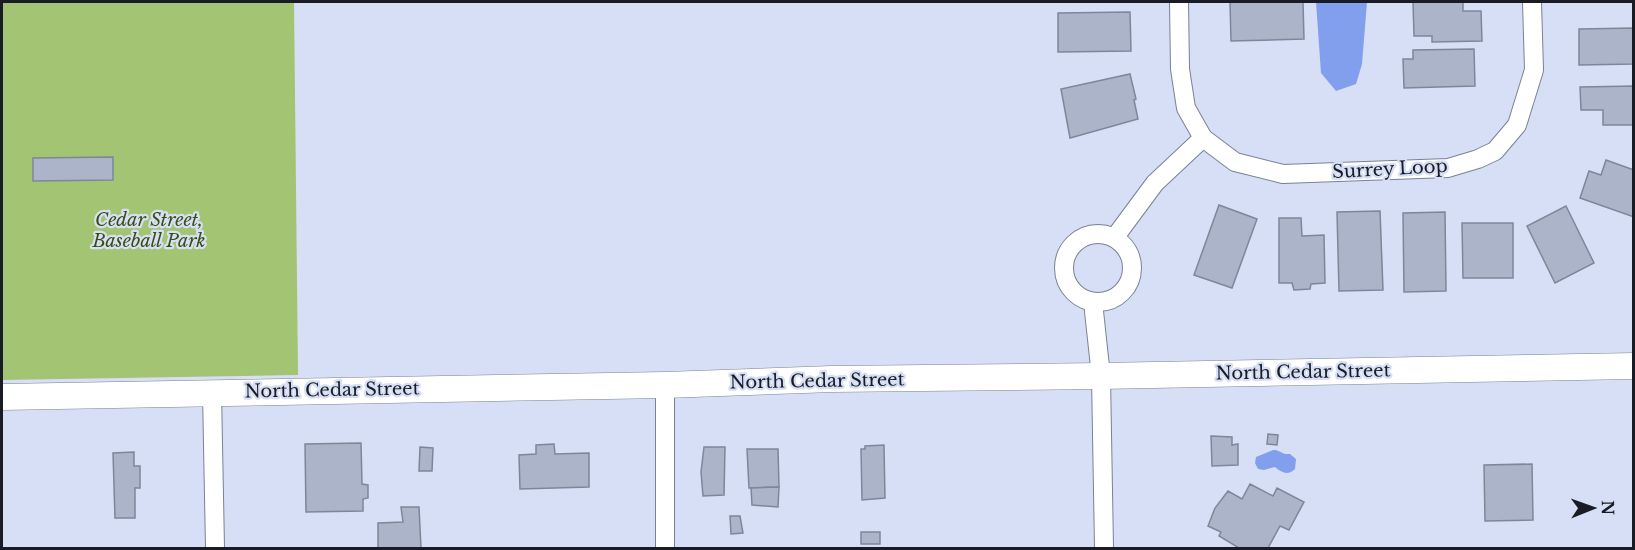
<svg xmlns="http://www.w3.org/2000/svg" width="1635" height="550" viewBox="0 0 1635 550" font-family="'Libre Baskerville',serif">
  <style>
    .green { fill: #a2c473 }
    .water { fill: #829fee }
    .building { fill: #abb4c9; stroke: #7e869a; stroke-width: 1.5 }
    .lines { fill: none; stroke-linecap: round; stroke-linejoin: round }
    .street-casing { stroke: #798295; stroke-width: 20 }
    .secondary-casing { stroke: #798295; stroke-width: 27 }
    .street { stroke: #fff; stroke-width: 18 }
    .secondary { stroke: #fff; stroke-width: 26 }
    .labels { text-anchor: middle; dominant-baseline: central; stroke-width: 4.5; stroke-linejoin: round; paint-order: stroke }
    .street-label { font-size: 18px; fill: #191c24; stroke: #d6dff5 }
    .park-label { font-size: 18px; font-style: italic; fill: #384e0f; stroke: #d6dff5 }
  </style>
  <rect width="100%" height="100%" fill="#d6dff5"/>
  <polygon class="green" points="2,2 294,2 298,375 2,380"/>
  <g class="water">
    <polygon points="1316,2 1367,2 1362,64 1356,84 1336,91 1321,73"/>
    <path d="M1273 450H1276L1285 454H1290L1296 459 1295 469C1288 476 1282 473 1275 467L1264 470 1258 469 1255 463 1256 457Z"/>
  </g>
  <g class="building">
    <polygon points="1230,2 1303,2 1304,39 1231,41"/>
    <polygon points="1413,2 1463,2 1463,11 1481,11 1482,41 1432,42 1432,36 1414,36"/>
    <polygon points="1130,12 1131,51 1058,52 1058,13"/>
    <polygon points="1634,28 1634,64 1579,65 1579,29"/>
    <polygon points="1474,49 1475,86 1404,88 1403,59 1413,59 1413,50"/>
    <polygon points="1130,74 1136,99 1134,100 1138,119 1070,138 1061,89"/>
    <polygon points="1634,86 1634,125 1603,125 1603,110 1581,110 1580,87"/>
    <polygon points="113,157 113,180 33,181 33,158"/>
    <polygon points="1606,160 1634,170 1634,217 1580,198 1589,171 1601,175"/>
    <polygon points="1219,205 1257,219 1232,288 1194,275"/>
    <polygon points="1566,206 1594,263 1555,283 1527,226"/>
    <polygon points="1380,211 1383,290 1339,291 1337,212"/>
    <polygon points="1445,212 1446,291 1404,292 1403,213"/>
    <polygon points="1279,218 1301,218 1302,236 1324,235 1325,283 1311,284 1310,289 1294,290 1292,283 1279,283"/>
    <polygon points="1462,223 1513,223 1513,278 1463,278"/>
    <polygon points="1268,434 1278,435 1277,445 1267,444"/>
    <polygon points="1211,436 1232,437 1232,445 1238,444 1238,465 1212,466"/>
    <polygon points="361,443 362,484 368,485 368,498 363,499 363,511 306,512 305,444"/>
    <polygon points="554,444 555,454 589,453 589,487 520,489 519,455 536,454 536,445"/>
    <polygon points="884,445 885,498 862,500 861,449 865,449 865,446"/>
    <polygon points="420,447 433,448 432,471 419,471"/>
    <polygon points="704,447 725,447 724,495 703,496 701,472"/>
    <polygon points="747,449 778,449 779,487 749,488"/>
    <polygon points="134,452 134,466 140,466 140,488 135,488 135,518 115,518 113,453"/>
    <polygon points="1532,464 1533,520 1485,521 1484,465"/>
    <polygon points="1250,484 1273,496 1277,488 1304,502 1289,530 1280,526 1268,548 1239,548 1219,536 1221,532 1208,526 1215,508 1228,491 1242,499"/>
    <polygon points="779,487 778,507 752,505 751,488"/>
    <polygon points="401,507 419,507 421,548 378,548 378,523 403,522"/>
    <polygon points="730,516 740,516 743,533 731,534"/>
    <rect x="861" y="532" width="19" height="12"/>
  </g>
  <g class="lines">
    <defs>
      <g id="street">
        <polyline points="1179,2 1180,69 1186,108 1203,138 1235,162 1283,174 1448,168 1478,159 1495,151 1517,125 1534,70 1532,2"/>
        <circle cx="1098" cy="268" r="34"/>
        <polyline points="1115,237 1155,183 1203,138"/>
        <polyline points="1093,302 1101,376 1104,548"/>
        <polyline points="665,385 665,548"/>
        <polyline points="212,392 215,548"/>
      </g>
      <polyline id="secondary" points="2,397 665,385 832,379 1101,376 1634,366"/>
    </defs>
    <use href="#street" class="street-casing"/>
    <use href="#secondary" class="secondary-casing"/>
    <use href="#street" class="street"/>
    <use href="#secondary" class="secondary"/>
  </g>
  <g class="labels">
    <g class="street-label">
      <text transform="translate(1390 169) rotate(-3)">Surrey Loop</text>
      <text transform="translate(1303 372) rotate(-1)">North Cedar Street</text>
      <text transform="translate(817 381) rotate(-1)">North Cedar Street</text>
      <text transform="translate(332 390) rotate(-1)">North Cedar Street</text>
    </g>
    <g class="park-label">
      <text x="149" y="220">Cedar Street,<tspan x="149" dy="21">Baseball Park</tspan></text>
    </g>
  </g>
  <rect width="1635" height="550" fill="none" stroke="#191c24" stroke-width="6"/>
  <g transform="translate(1593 508) rotate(89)" stroke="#d6dff5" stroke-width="4.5" paint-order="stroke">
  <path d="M0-4.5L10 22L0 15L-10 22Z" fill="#191c24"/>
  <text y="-9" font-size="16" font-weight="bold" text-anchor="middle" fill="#191c24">N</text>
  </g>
</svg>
